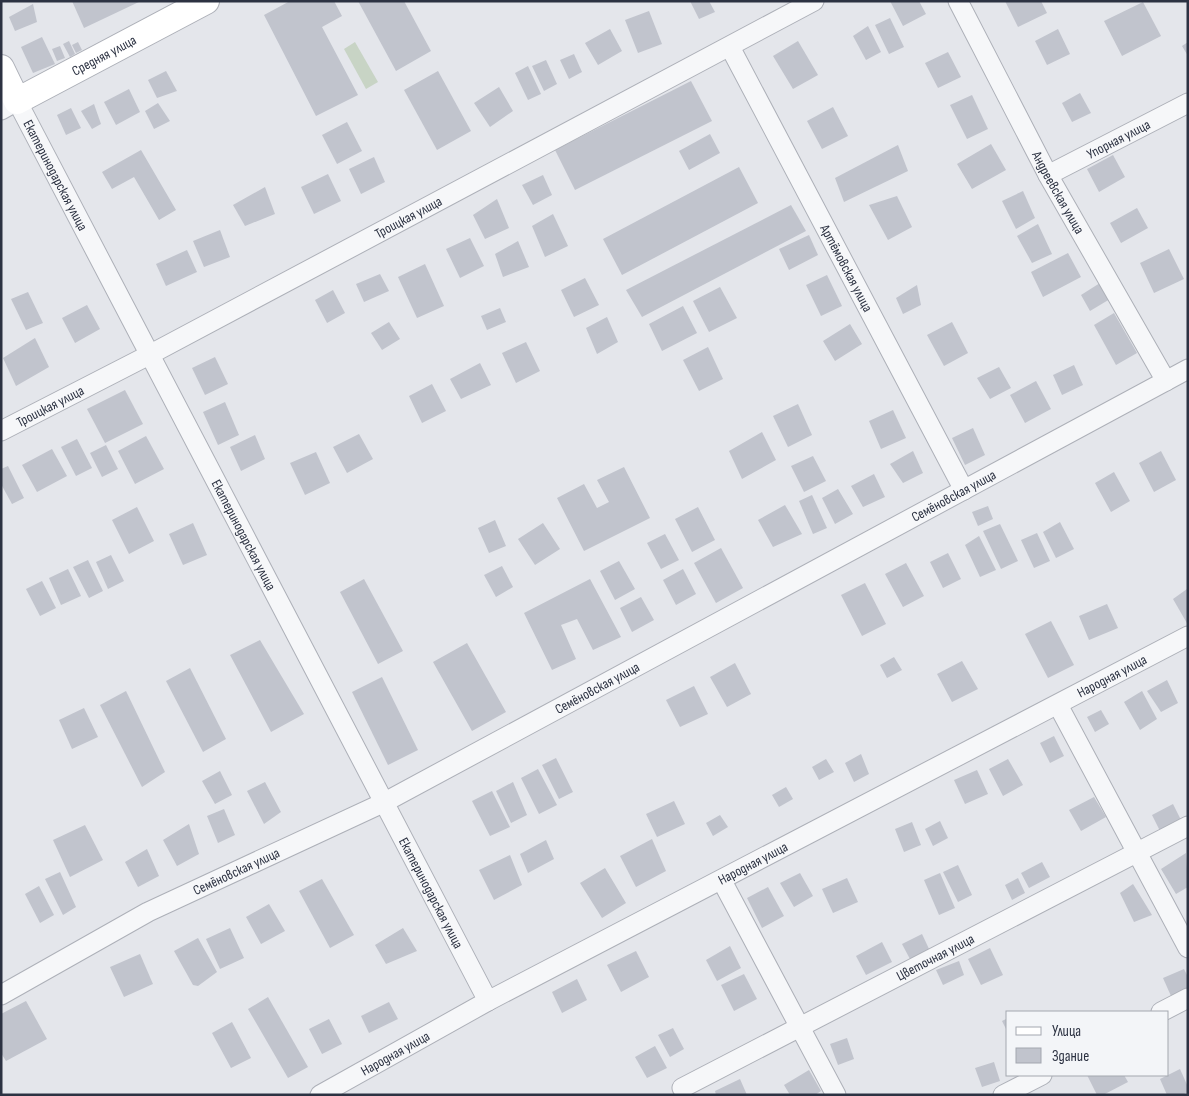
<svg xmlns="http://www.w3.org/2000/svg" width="1189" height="1096" viewBox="0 0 1189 1096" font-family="'Sofia Sans Condensed',sans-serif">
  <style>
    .green { fill: #c8d4c5 }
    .building { fill: #c1c4cd }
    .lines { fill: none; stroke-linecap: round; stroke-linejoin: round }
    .street-casing { stroke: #adb0b8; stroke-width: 21 }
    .secondary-casing { stroke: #adb0b8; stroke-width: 28 }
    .street { stroke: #f6f7f9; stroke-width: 19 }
    .secondary { stroke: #fff; stroke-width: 26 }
    .labels { text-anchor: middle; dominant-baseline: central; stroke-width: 5; stroke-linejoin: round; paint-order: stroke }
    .street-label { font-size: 14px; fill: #2c3242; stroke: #f3f5f8 }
  </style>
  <rect width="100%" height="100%" fill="#e4e6eb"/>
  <polygon class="green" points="355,42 378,82 366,89 344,49"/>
  <g class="building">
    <polygon points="72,1 141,1 84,28"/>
    <polygon points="290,1 334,1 342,16 322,27 358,95 316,116 264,15"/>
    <polygon points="358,1 404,1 431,51 396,71"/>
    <polygon points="690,1 709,1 715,12 699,19"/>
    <polygon points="890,1 919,1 926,14 903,26"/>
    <polygon points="1005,1 1041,1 1047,13 1018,27"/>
    <polygon points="1143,2 1161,36 1122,56 1104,21"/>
    <polygon points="33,4 37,22 15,31 9,17"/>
    <polygon points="649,11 662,44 638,53 625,20"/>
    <polygon points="890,18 904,47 889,54 875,25"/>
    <polygon points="868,26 881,52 866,60 853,36"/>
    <polygon points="610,29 622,51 598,65 585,43"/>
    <polygon points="1058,29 1070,54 1047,65 1035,41"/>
    <polygon points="42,37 55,64 33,73 21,47"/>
    <polygon points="69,41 75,54 70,57 63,44"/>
    <polygon points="798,41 818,75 793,89 773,56"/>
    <polygon points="78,42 82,50 76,53 72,45"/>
    <polygon points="1188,42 1188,56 1182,46"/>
    <polygon points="60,46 65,58 57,61 52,49"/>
    <polygon points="948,52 961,77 938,88 925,63"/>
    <polygon points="574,54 582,72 569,79 560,60"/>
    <polygon points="546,60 557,84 544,91 532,66"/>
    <polygon points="528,66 541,94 528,100 515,73"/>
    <polygon points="166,71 177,91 157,98 148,80"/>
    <polygon points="438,71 471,131 437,150 404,90"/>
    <polygon points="691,81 712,121 575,190 555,150"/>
    <polygon points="499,87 513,111 490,127 474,103"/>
    <polygon points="129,89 140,112 116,125 104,102"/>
    <polygon points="1080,93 1091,113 1072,122 1062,103"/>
    <polygon points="972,95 988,129 967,139 950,105"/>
    <polygon points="158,103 170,121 154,129 145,111"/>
    <polygon points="94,104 101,124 92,129 81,111"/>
    <polygon points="833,107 848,136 822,149 807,121"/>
    <polygon points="71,108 81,128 66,135 57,115"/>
    <polygon points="347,122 362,151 337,164 322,135"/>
    <polygon points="710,134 720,153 689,170 679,151"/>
    <polygon points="991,144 1006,170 972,189 957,164"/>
    <polygon points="898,145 908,171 844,202 835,178"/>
    <polygon points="141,150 176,210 159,220 134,177 112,189 102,172"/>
    <polygon points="1113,155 1125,177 1099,192 1087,169"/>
    <polygon points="374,157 385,182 361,194 349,169"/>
    <polygon points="739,167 758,203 622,275 603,239"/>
    <polygon points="328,174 341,201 314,214 301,187"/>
    <polygon points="543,175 552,195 533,205 522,185"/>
    <polygon points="265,187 275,214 245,226 233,205"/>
    <polygon points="1023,191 1035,218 1016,229 1002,201"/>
    <polygon points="897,196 912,227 888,240 869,205"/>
    <polygon points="497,199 509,228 485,239 473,215"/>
    <polygon points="791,205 806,231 642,317 626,290"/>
    <polygon points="1137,208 1148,228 1121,243 1110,223"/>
    <polygon points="553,214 568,246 545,257 532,226"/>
    <polygon points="1038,224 1052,254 1032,263 1017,236"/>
    <polygon points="220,230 230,257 204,267 193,241"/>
    <polygon points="809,235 818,255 789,270 779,249"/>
    <polygon points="470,238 484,266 460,278 446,249"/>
    <polygon points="518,241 529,267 503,277 495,254"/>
    <polygon points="1169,249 1184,279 1154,293 1140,263"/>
    <polygon points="187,250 197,272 166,286 156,264"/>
    <polygon points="1068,253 1081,277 1043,297 1031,272"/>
    <polygon points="425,264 444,306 417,318 398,277"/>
    <polygon points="380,274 389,291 364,302 356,284"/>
    <polygon points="827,275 842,306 821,316 806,285"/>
    <polygon points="585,278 599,305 574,317 561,290"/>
    <polygon points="1100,283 1110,299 1090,311 1081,295"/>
    <polygon points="917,285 921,305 903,314 896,298"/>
    <polygon points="720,287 737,318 709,332 693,301"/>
    <polygon points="333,290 345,313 327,323 315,300"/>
    <polygon points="28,292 43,323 26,330 11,299"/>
    <polygon points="87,305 100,329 75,343 62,318"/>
    <polygon points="683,306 697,333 662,351 649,324"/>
    <polygon points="500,308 506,322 487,330 481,316"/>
    <polygon points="1114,313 1137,353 1116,365 1094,325"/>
    <polygon points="607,317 618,342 597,354 586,328"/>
    <polygon points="389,322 400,339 382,350 371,333"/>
    <polygon points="952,322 968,353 944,366 927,335"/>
    <polygon points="850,324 862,344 835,361 823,341"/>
    <polygon points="35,338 49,367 16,386 3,358"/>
    <polygon points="526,342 540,371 516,383 502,353"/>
    <polygon points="708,347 723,379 699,391 683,360"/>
    <polygon points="215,357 228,384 205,395 192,368"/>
    <polygon points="480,363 491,385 461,399 450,379"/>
    <polygon points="1074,365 1083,385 1062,395 1053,375"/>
    <polygon points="999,367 1011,388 990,399 977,378"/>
    <polygon points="1036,381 1051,409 1025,423 1010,395"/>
    <polygon points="432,384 446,411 422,423 409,396"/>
    <polygon points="125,390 143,424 105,443 87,409"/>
    <polygon points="225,402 239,435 218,445 203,412"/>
    <polygon points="798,404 812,435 788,447 773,416"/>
    <polygon points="893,410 906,438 881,449 869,421"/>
    <polygon points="973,428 985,455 965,465 952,438"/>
    <polygon points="762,432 776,460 742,479 729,451"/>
    <polygon points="359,434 373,459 347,473 333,447"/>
    <polygon points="255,435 265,459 241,471 230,447"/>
    <polygon points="146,436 164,469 135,484 118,451"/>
    <polygon points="77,439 92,468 76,476 61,447"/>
    <polygon points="106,445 118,469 102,477 90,453"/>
    <polygon points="52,449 67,476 37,492 22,465"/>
    <polygon points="913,451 923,473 903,483 890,464"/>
    <polygon points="1161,451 1176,480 1154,492 1139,463"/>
    <polygon points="316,452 330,483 305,495 290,463"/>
    <polygon points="813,456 826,481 804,492 791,466"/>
    <polygon points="8,466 24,498 12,504 1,484 1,469"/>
    <polygon points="624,467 650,518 584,551 557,498 584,484 597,508 609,502 597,480"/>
    <polygon points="1114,472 1130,501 1111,512 1095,483"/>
    <polygon points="874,474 885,497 863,507 851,486"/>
    <polygon points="838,489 853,514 835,524 822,498"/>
    <polygon points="812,495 827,528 813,534 799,501"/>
    <polygon points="785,505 802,534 773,547 758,520"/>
    <polygon points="988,506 993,519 978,526 972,512"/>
    <polygon points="137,507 154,541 129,554 112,520"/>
    <polygon points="698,507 715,540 692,552 675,519"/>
    <polygon points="495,520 506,546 489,553 478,528"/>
    <polygon points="1060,522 1074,549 1056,558 1043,532"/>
    <polygon points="193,523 207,555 183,565 169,534"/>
    <polygon points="543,523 560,549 535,565 518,539"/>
    <polygon points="1000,524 1018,561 1001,569 983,531"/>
    <polygon points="1037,533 1050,561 1034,568 1021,540"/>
    <polygon points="665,534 679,560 661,569 647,543"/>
    <polygon points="979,536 996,570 980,577 965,545"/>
    <polygon points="721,548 743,588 716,603 694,563"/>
    <polygon points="948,553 961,579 943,588 930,562"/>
    <polygon points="111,555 124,581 108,589 96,562"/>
    <polygon points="88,560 103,591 89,598 73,567"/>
    <polygon points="619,561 635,589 615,600 600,571"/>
    <polygon points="906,563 924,596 903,607 885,574"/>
    <polygon points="502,566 513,587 496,597 484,575"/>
    <polygon points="68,569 81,596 61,605 49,578"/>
    <polygon points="683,569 696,594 676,605 663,580"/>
    <polygon points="364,579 403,651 378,664 340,592"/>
    <polygon points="590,579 621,637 593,650 577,619 561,625 576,659 552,670 524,613"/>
    <polygon points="42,581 56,608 40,616 26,589"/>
    <polygon points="865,583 886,624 862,636 841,595"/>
    <polygon points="1187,589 1188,590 1188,625 1173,599"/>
    <polygon points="641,597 654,620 632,632 620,608"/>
    <polygon points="1107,604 1118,628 1089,640 1079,616"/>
    <polygon points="1051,621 1074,665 1048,678 1025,634"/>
    <polygon points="260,640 304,714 271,732 230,655"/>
    <polygon points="467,643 506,712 472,731 433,662"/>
    <polygon points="894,657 902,670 887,678 880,665"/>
    <polygon points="962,661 978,689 952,702 937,674"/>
    <polygon points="735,663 751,694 727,707 710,677"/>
    <polygon points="190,668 226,739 203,752 166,681"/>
    <polygon points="382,677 418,750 388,765 352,692"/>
    <polygon points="1167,680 1178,703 1161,712 1147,691"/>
    <polygon points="694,686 708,714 680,727 666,700"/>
    <polygon points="126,691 165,772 142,787 100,705"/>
    <polygon points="1142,691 1157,719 1140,730 1124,702"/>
    <polygon points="84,708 98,737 72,749 59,720"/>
    <polygon points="1101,710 1109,724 1095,732 1087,717"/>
    <polygon points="1054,736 1064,756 1050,763 1040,743"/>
    <polygon points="861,754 869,774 854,782 845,763"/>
    <polygon points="556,758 573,792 559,799 542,765"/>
    <polygon points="826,759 834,772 819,780 812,767"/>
    <polygon points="1008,759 1023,785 1003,796 989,769"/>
    <polygon points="538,769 557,805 539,814 521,778"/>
    <polygon points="977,770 988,794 965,804 954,780"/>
    <polygon points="220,771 232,795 215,804 202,781"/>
    <polygon points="265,782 281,812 264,824 247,791"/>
    <polygon points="513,782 527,815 511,823 496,791"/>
    <polygon points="786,787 793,799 779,807 772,795"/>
    <polygon points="492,791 510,827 490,836 472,801"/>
    <polygon points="1094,797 1106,817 1081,831 1069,810"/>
    <polygon points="674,801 685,824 657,837 646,814"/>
    <polygon points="1173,804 1181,820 1160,831 1152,815"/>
    <polygon points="224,809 235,835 218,843 207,816"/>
    <polygon points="720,815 728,827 713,836 706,823"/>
    <polygon points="940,821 948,838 933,846 925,829"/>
    <polygon points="912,822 921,845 904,852 895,829"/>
    <polygon points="189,824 199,854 177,866 163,840"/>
    <polygon points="85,825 103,860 70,877 53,840"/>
    <polygon points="652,839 666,871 636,887 620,856"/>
    <polygon points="546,840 554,859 528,873 520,854"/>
    <polygon points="147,849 159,876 138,887 125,862"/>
    <polygon points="1186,853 1188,887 1176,894 1161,869"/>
    <polygon points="510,855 522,885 494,900 479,870"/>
    <polygon points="1042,862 1050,877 1029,888 1021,873"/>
    <polygon points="958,865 972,895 958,902 943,872"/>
    <polygon points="605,868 626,903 602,918 580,883"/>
    <polygon points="60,872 76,907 63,915 45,879"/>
    <polygon points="800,873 813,896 794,907 780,883"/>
    <polygon points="940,873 955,908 939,915 924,880"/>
    <polygon points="847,878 858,902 833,913 822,889"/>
    <polygon points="1018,878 1025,893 1012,900 1005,885"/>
    <polygon points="322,879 354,935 330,948 299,891"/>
    <polygon points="1133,884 1152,915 1134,922 1120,893"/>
    <polygon points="39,886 54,915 40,923 25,894"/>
    <polygon points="768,887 784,916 762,928 747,898"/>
    <polygon points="269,904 285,931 261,944 246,917"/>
    <polygon points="230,928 244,958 220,969 206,939"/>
    <polygon points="403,928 417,951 386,964 375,945"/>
    <polygon points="922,934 930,951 911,961 902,944"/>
    <polygon points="198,938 217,972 198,986 193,985 174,951"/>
    <polygon points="882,942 892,962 866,975 856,956"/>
    <polygon points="730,946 741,968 717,981 706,960"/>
    <polygon points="990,948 1003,975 981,985 968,959"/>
    <polygon points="636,951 649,977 621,992 607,965"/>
    <polygon points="140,954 153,984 124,997 110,967"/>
    <polygon points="959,961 964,975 943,985 936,970"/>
    <polygon points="1184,969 1188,977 1188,989 1171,996 1163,978"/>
    <polygon points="744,974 757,999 734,1011 721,985"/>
    <polygon points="577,979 587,1000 562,1013 552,992"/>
    <polygon points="268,997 308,1067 288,1078 248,1009"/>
    <polygon points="26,1001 47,1039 6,1061 1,1053 1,1014"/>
    <polygon points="389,1002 398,1019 369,1033 361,1016"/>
    <polygon points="1008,1018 1008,1033 1002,1021"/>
    <polygon points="329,1019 342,1044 322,1054 309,1029"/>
    <polygon points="232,1022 251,1058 231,1068 212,1033"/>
    <polygon points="673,1028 684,1049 670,1057 658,1035"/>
    <polygon points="847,1038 854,1059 838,1065 830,1044"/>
    <polygon points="655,1046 667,1068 647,1078 635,1057"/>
    <polygon points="994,1062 1000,1081 982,1087 975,1068"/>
    <polygon points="1180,1069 1188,1087 1188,1092 1182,1095 1167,1095 1160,1079"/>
    <polygon points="809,1070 821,1091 815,1095 790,1095 784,1085"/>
    <polygon points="1087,1075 1124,1075 1128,1082 1103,1095 1097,1095"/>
    <polygon points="740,1079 747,1095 716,1095 715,1091"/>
  </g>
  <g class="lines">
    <defs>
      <g id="street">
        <path id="s1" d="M958 1 1048 175 1166 381"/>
        <path id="s2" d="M730 47 964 490"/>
        <path id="s3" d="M1 110 17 101 488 1001"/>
        <path id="s4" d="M1048 175 1188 103"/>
        <path id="s5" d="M1 431 149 355 814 1"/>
        <polyline points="1058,705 1188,948"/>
        <polyline points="722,881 836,1095"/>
        <path id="s6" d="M1 995 148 912 385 802 1188 369"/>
        <polyline points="1161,1012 1188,998"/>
        <path id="s7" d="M682 1088 1188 826"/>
        <path id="s8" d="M320 1095 488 1001 1188 636"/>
        <polyline points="1003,1095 1042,1075"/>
      </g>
      <g id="secondary">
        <path id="s9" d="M1 68 17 101 206 1"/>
      </g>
    </defs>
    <use href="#street" class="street-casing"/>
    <use href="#secondary" class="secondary-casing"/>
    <use href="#street" class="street"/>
    <use href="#secondary" class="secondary"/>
  </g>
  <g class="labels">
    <g class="street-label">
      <text stroke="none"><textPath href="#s9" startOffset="135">Средняя улица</textPath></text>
      <text stroke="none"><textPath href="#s4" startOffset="79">Упорная улица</textPath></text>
      <text stroke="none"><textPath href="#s3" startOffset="102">Екатеринодарская улица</textPath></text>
      <text stroke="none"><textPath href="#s1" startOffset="216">Андреевская улица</textPath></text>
      <text stroke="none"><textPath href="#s5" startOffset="460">Троицкая улица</textPath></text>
      <text stroke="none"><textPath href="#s2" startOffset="250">Артёмовская улица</textPath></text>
      <text stroke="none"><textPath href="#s5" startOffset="55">Троицкая улица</textPath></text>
      <text stroke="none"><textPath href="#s6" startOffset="1076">Семёновская улица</textPath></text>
      <text stroke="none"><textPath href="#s3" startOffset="508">Екатеринодарская улица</textPath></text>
      <text stroke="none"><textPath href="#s8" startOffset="896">Народная улица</textPath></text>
      <text stroke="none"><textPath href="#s6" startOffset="671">Семёновская улица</textPath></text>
      <text stroke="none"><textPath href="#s8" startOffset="491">Народная улица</textPath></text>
      <text stroke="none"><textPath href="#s6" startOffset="266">Семёновская улица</textPath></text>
      <text stroke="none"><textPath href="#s3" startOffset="912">Екатеринодарская улица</textPath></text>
      <text stroke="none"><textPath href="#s7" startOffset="285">Цветочная улица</textPath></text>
      <text stroke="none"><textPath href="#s8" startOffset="86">Народная улица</textPath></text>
    </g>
  </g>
  <rect width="1189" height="1096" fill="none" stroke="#2c3242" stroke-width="5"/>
  <rect x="1006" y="1011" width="162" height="65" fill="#f3f5f8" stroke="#a3a7af"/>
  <rect x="1016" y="1027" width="25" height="8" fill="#ffffff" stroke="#a3a7af"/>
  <text x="1052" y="1036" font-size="15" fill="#2c3242">Улица</text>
  <rect x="1016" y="1048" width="25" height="15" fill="#c1c4cd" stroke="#a3a7af"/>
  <text x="1052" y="1061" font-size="15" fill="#2c3242">Здание</text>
</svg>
